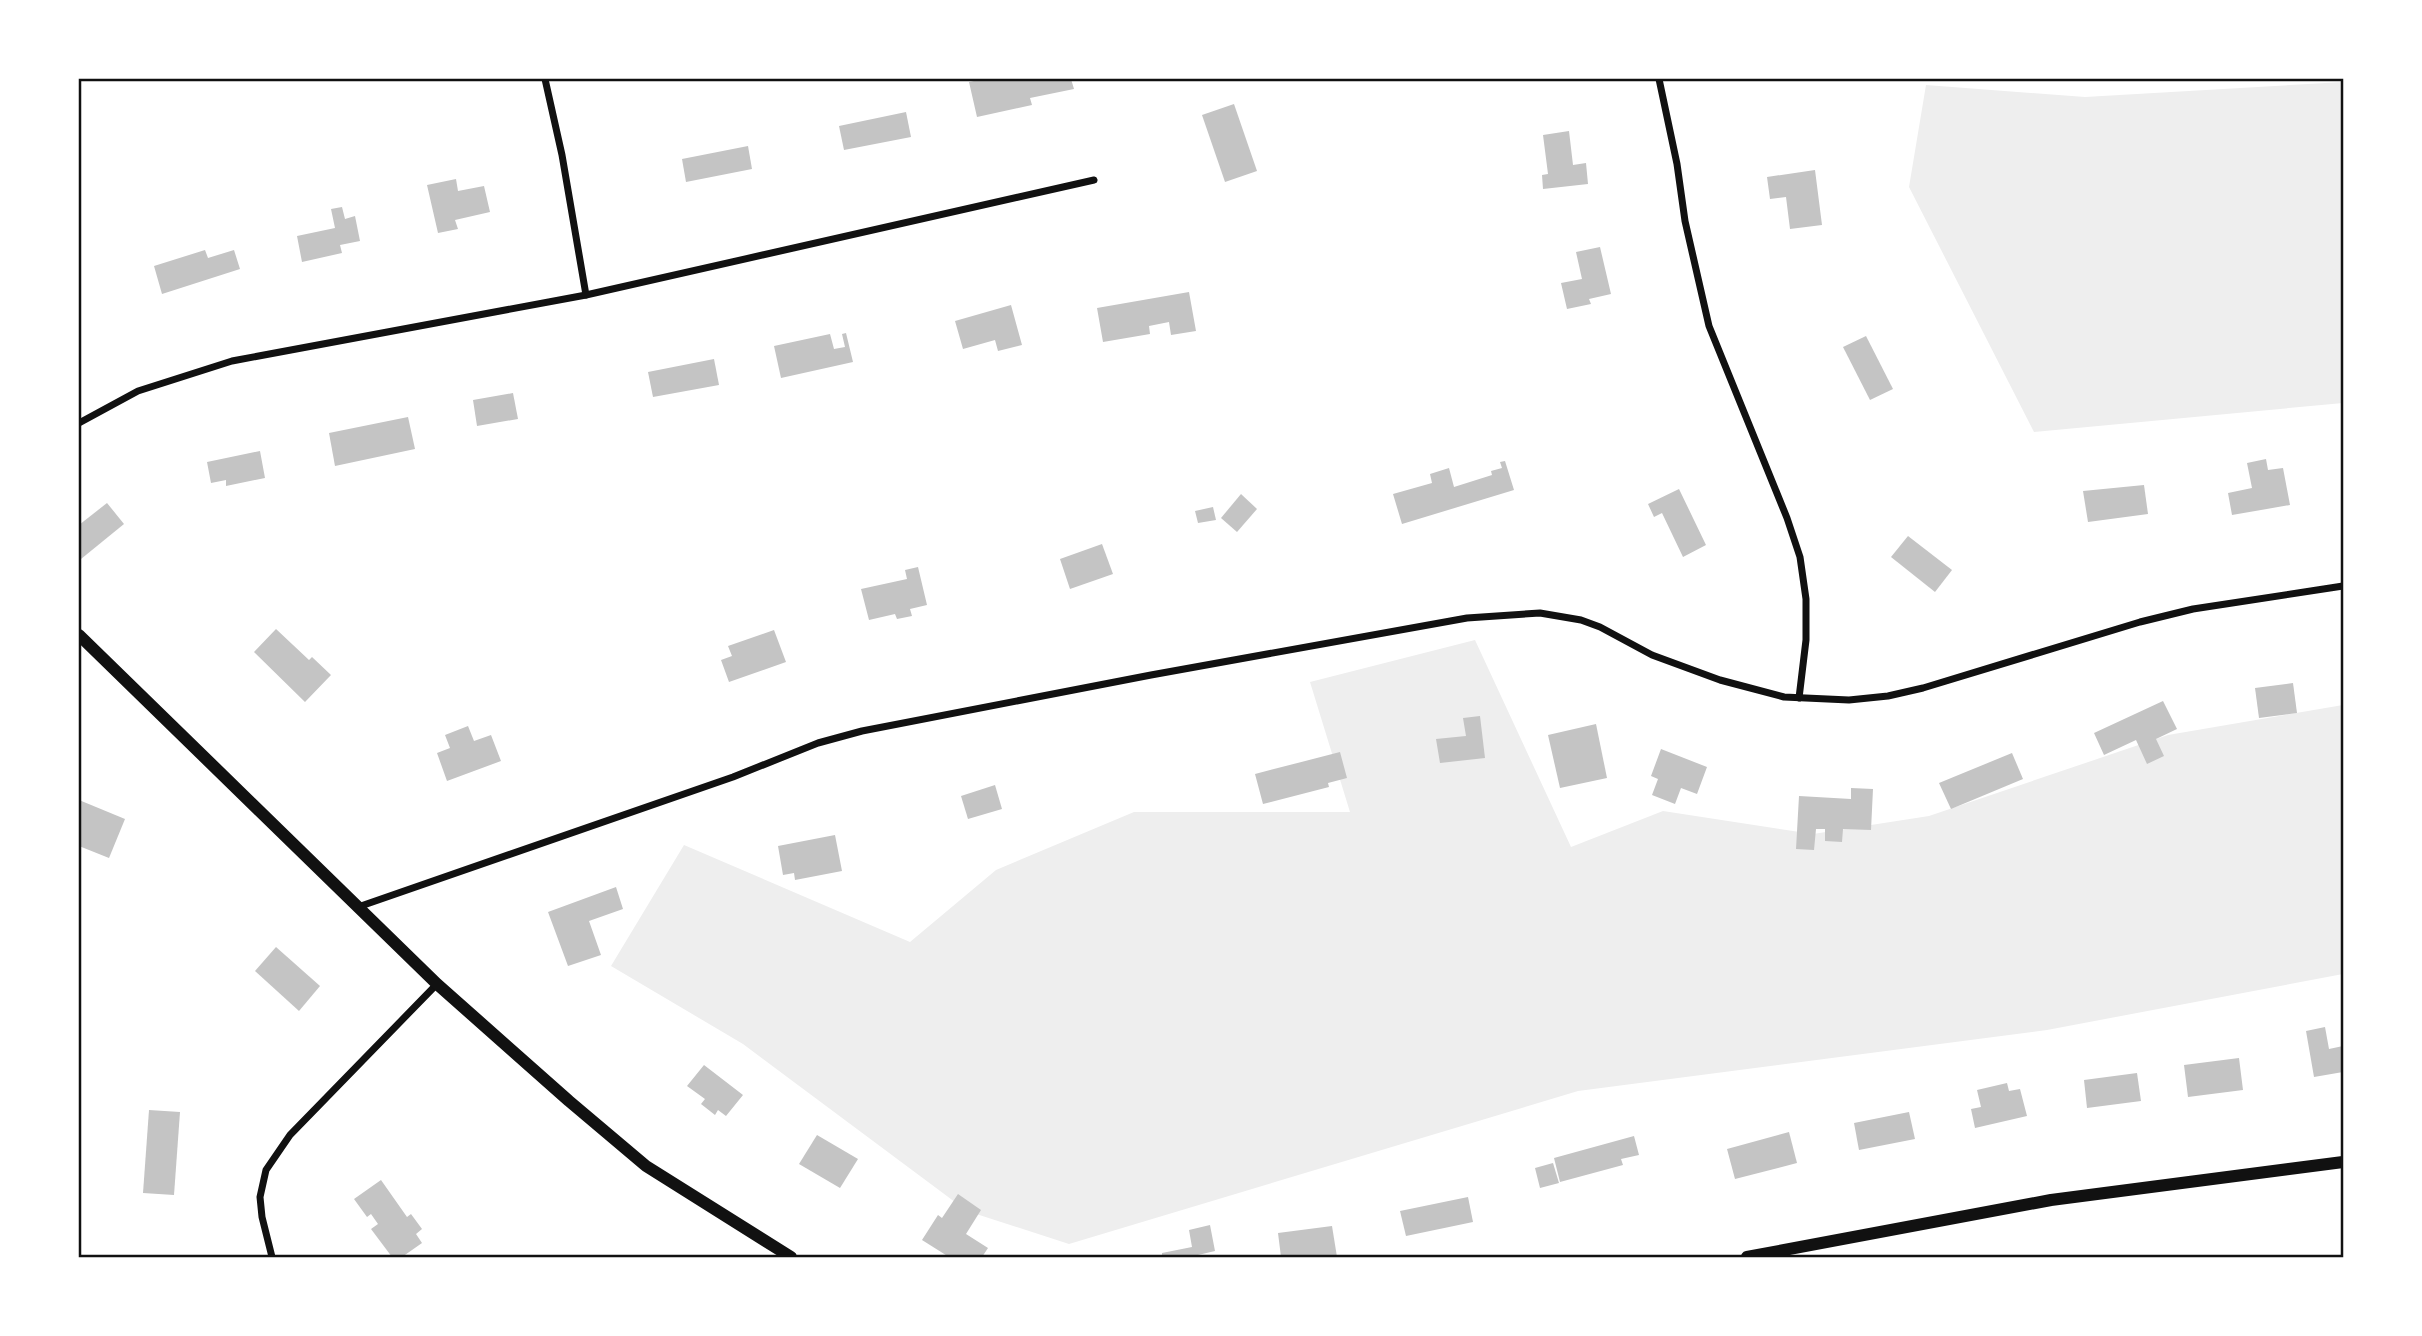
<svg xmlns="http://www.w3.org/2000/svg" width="2422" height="1336" viewBox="0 0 2422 1336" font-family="'Roboto Condensed',sans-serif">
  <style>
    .green { fill: #eee }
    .building { fill: #c4c4c4 }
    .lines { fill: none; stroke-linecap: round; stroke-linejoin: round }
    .minor { stroke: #111; stroke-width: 7 }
    .tertiary { stroke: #111; stroke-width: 12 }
    .neatline { fill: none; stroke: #111; stroke-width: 2.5 }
  </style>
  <rect width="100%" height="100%" fill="#fff"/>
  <g class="green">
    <polygon points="2343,82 2343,403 2034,432 1909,187 1926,85 2085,97"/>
    <polygon points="1475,640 1571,847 1663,811 1813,834 1929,816 2168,735 2343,705 2343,974 2047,1030 1578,1091 1069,1244 967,1211 743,1044 611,966 684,845 910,942 996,870 1134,812 1350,812 1310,682"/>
  </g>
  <g class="building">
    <polygon points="984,79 1071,79 1074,89 1030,98 1032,105 977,117 969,82"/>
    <polygon points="1234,104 1257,171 1225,182 1202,115"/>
    <polygon points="906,112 911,137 844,150 839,126"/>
    <polygon points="1569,131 1573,165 1586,163 1588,184 1543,189 1542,175 1548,174 1543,135"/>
    <polygon points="748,146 752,169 686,182 682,159"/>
    <polygon points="1815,170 1822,225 1790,229 1786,197 1770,199 1767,177"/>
    <polygon points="456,179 458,191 484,186 490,212 455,220 458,229 438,233 427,185"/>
    <polygon points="342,207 345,219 355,216 360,241 340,245 342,253 302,262 297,236 335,228 331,209"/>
    <polygon points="1600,247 1611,294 1589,299 1591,304 1567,309 1561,283 1582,279 1576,252"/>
    <polygon points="205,250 208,258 234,250 240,269 162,294 154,266"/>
    <polygon points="1189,292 1196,331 1171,335 1169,322 1149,326 1150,334 1103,342 1097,308"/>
    <polygon points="1011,305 1022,345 998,351 995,340 963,349 955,321"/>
    <polygon points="846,333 853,362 781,378 774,346 830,334 834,349 845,347 842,334"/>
    <polygon points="1866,336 1893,389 1870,400 1843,347"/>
    <polygon points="714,359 719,385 653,397 648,372"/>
    <polygon points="513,393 518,419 477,426 473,400"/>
    <polygon points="408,417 415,449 335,466 329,433"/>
    <polygon points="260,451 265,478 226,486 226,480 211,483 207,462"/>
    <polygon points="2266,459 2268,470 2283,468 2290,505 2232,515 2228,493 2252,488 2247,463"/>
    <polygon points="1505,461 1514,490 1402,524 1393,494 1432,483 1430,474 1449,468 1454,487 1492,475 1491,471 1502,468 1500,462"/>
    <polygon points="2144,485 2148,514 2088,522 2083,491"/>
    <polygon points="1679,489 1706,545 1683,557 1662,513 1654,517 1648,504"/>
    <polygon points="1241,494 1257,509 1237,532 1221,518"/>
    <polygon points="107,503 124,524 81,559 79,525"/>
    <polygon points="1213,507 1216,520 1198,523 1195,511"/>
    <polygon points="1908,536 1952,570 1935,592 1891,557"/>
    <polygon points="1102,544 1113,574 1070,589 1060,559"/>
    <polygon points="918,567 927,605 910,609 912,616 897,619 895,614 869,620 861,589 907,579 905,570"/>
    <polygon points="276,629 309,660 312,657 331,675 305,702 254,652"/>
    <polygon points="774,630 786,662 729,682 721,660 732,656 728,646"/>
    <polygon points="2293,683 2297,713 2259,718 2255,688"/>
    <polygon points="2163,701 2177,729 2156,739 2164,756 2147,764 2136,740 2104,755 2094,733"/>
    <polygon points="1480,716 1485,758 1440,763 1436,739 1466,736 1463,718"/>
    <polygon points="1596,724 1607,778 1560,788 1548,735"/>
    <polygon points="468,726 474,741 491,735 501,761 447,781 437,753 450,748 445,735"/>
    <polygon points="1661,749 1707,767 1697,794 1681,788 1675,804 1652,795 1658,779 1651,776"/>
    <polygon points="1340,752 1347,778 1328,783 1329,787 1263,804 1255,774"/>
    <polygon points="2012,753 2023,779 1951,809 1939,783"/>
    <polygon points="995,785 1002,809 968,819 961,796"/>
    <polygon points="1851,788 1873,789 1871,830 1843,829 1842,842 1825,841 1825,829 1816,829 1814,850 1796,849 1799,796 1851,799"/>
    <polygon points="79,800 125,819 109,858 79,846"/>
    <polygon points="835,835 842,871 795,880 794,873 783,875 778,846"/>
    <polygon points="616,887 623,909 589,921 601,955 568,966 548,912"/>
    <polygon points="276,947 320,986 299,1011 255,971"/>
    <polygon points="2325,1027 2329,1049 2343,1046 2343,1072 2314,1077 2306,1031"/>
    <polygon points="2239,1058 2243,1090 2188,1097 2184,1065"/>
    <polygon points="704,1065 743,1095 726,1116 718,1110 715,1115 701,1104 705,1099 687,1086"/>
    <polygon points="2137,1073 2141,1101 2087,1108 2084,1080"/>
    <polygon points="2007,1083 2009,1091 2020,1089 2027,1116 1975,1128 1971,1109 1981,1107 1977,1090"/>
    <polygon points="149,1110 180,1112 174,1195 143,1193"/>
    <polygon points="1909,1112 1915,1139 1859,1150 1854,1123"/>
    <polygon points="1789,1132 1797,1163 1735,1179 1727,1149"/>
    <polygon points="817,1135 858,1159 840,1188 799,1164"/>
    <polygon points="1634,1136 1639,1155 1621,1159 1623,1165 1560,1182 1554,1158"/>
    <polygon points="1553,1163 1559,1183 1540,1188 1535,1168"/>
    <polygon points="381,1180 407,1217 411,1214 422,1229 416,1234 422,1243 402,1257 392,1257 371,1229 378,1224 371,1214 367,1217 354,1199"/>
    <polygon points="958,1194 981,1210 966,1234 988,1248 982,1257 949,1257 922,1240 938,1215 942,1218"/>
    <polygon points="1468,1197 1473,1222 1406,1236 1400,1211"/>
    <polygon points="1210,1225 1215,1251 1198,1255 1199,1257 1162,1257 1162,1253 1192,1247 1189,1230"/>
    <polygon points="1332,1226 1337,1257 1281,1257 1278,1233"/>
  </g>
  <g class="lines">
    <g class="minor">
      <polyline points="545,79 562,155 586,295"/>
      <polyline points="1659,79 1677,164 1685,221 1709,326 1787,518 1800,557 1806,599 1806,640 1799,698"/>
      <polyline points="79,423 138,391 232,361 586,295 1094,180"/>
      <polyline points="358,907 733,777 818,743 862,731 1151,675 1467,618 1540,613 1581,620 1600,627 1652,655 1720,680 1784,697 1849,700 1888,696 1923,688 2140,622 2193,609 2343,586"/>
      <polyline points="272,1257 262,1217 260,1197 266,1170 290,1135 437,984"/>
    </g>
    <g class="tertiary">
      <polyline points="79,635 437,984 569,1101 646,1166 791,1257"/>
      <polyline points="1747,1257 2051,1200 2343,1162"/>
    </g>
  </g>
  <rect width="2422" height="1336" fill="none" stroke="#ffffff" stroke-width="161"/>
  <rect x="80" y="80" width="2262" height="1176" class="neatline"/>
</svg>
